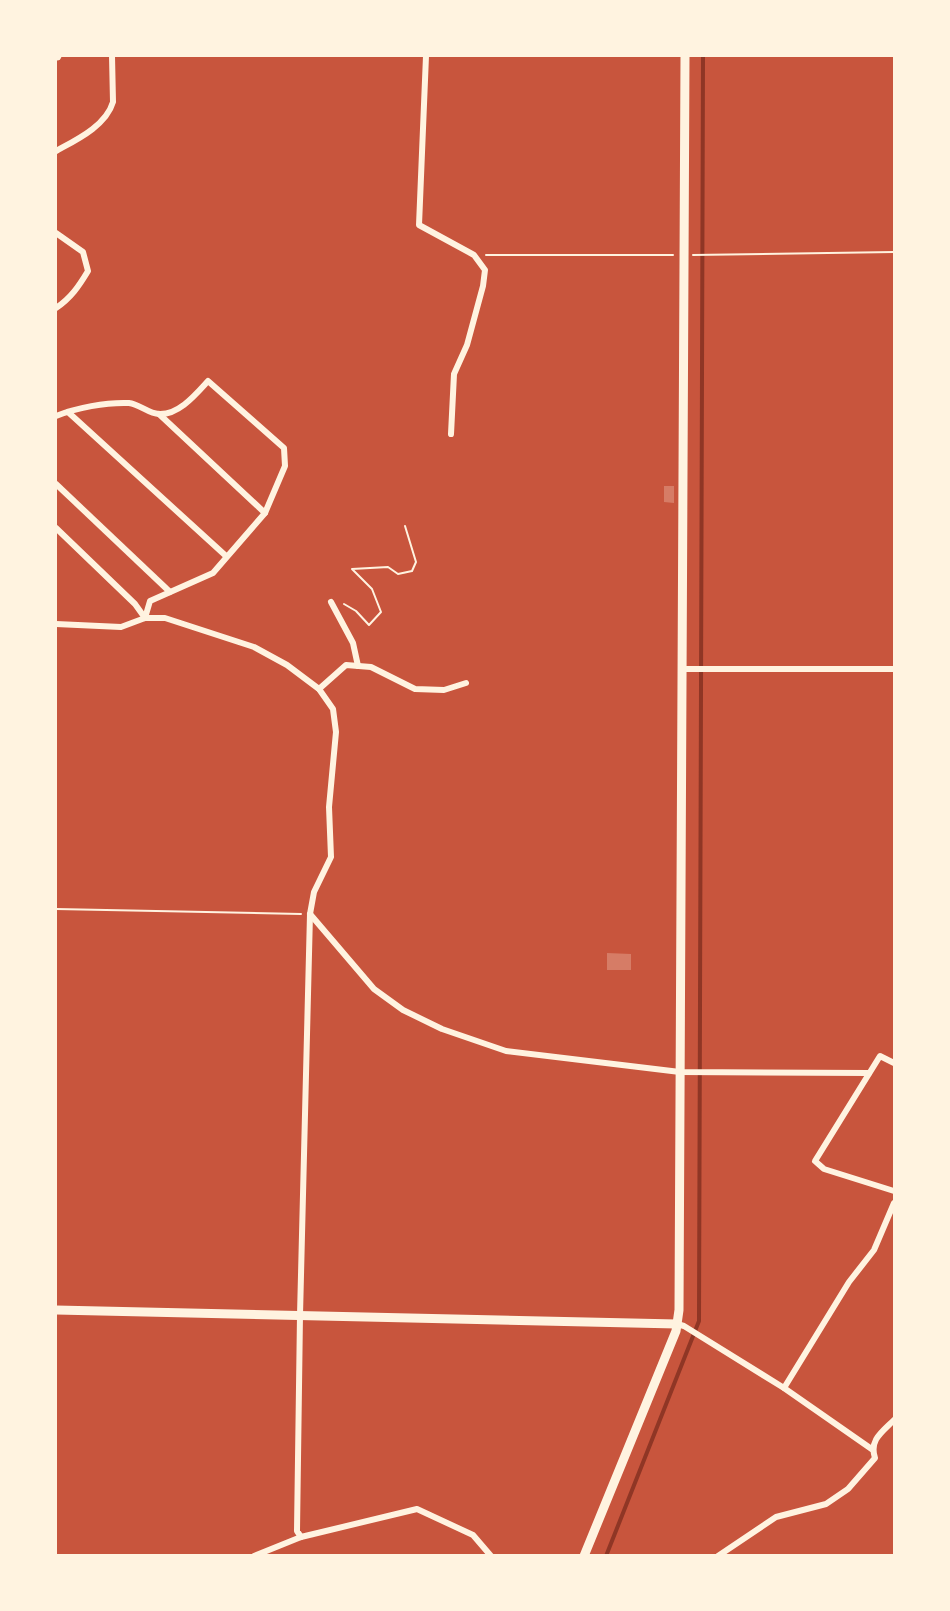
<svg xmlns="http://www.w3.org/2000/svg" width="950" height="1611" viewBox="0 0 950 1611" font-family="Montserrat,sans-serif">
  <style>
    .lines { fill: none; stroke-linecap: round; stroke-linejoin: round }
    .stream { stroke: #8f3625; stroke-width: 4 }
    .building { fill: #d67c66 }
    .path { stroke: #fff3e0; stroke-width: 2 }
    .minor { stroke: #fff3e0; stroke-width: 6 }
    .tertiary { stroke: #fff3e0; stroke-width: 9 }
  </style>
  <rect width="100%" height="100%" fill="#c8553d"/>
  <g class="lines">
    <polyline class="stream" points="606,1556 699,1321 703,56"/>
  </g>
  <g class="building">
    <polygon points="664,486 674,486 674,503 664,502"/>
    <polygon points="607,953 631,954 631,970 607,970"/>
  </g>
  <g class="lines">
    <g class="path">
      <polyline points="486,255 673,255"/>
      <polyline points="693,255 894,252"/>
      <polyline points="344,604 356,611 369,625 381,612 372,589 352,569 388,567 398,574 412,571 416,562 405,526"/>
      <polyline points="56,909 301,914"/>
    </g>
    <g class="minor">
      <polyline points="426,56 419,225 474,255 485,270 483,286 467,345 454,374 451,434"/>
      <path d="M56 151C76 140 106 126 113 102L112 56"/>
      <path d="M56 233 83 252 88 271C79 286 71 298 56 308"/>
      <polyline points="68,412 226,556"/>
      <polyline points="159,414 265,513"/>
      <path d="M56 416C76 408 106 402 129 403 139 404 149 414 159 414 179 415 196 394 208 381L284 448 285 466 265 513 213 573 150 601 145 618"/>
      <polyline points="56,484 170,592"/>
      <polyline points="56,528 135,604 145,618"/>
      <polyline points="331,602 353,643 358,666"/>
      <polyline points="56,624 121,627 145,618 165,618 254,647 287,665 319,689 333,709 336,732 329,807 331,857 314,892 310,914 300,1315 297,1531 301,1537"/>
      <polyline points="682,669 894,669"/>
      <polyline points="319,689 346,665 371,667 415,689 444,690 466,683"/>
      <polyline points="310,914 374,989 403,1010 442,1029 506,1051 680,1072 869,1073"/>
      <polyline points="894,1063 880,1056 815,1161 824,1169 894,1191"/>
      <polyline points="677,1324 684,1326 784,1388 873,1450"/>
      <polyline points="784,1388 849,1282 874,1250 894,1203"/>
      <polyline points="254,1556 301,1537 417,1509 473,1535 491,1556"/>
      <path d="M718 1556 776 1517 826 1504 848 1489 875 1458C869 1440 882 1432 894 1420"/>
    </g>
    <g class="tertiary">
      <polyline points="56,56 57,56"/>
      <polyline points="56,1310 677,1324"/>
      <polyline points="584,1556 676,1331 679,1310 685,56"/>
    </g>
  </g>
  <rect width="950" height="1611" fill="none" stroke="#fff3e0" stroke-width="114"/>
</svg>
